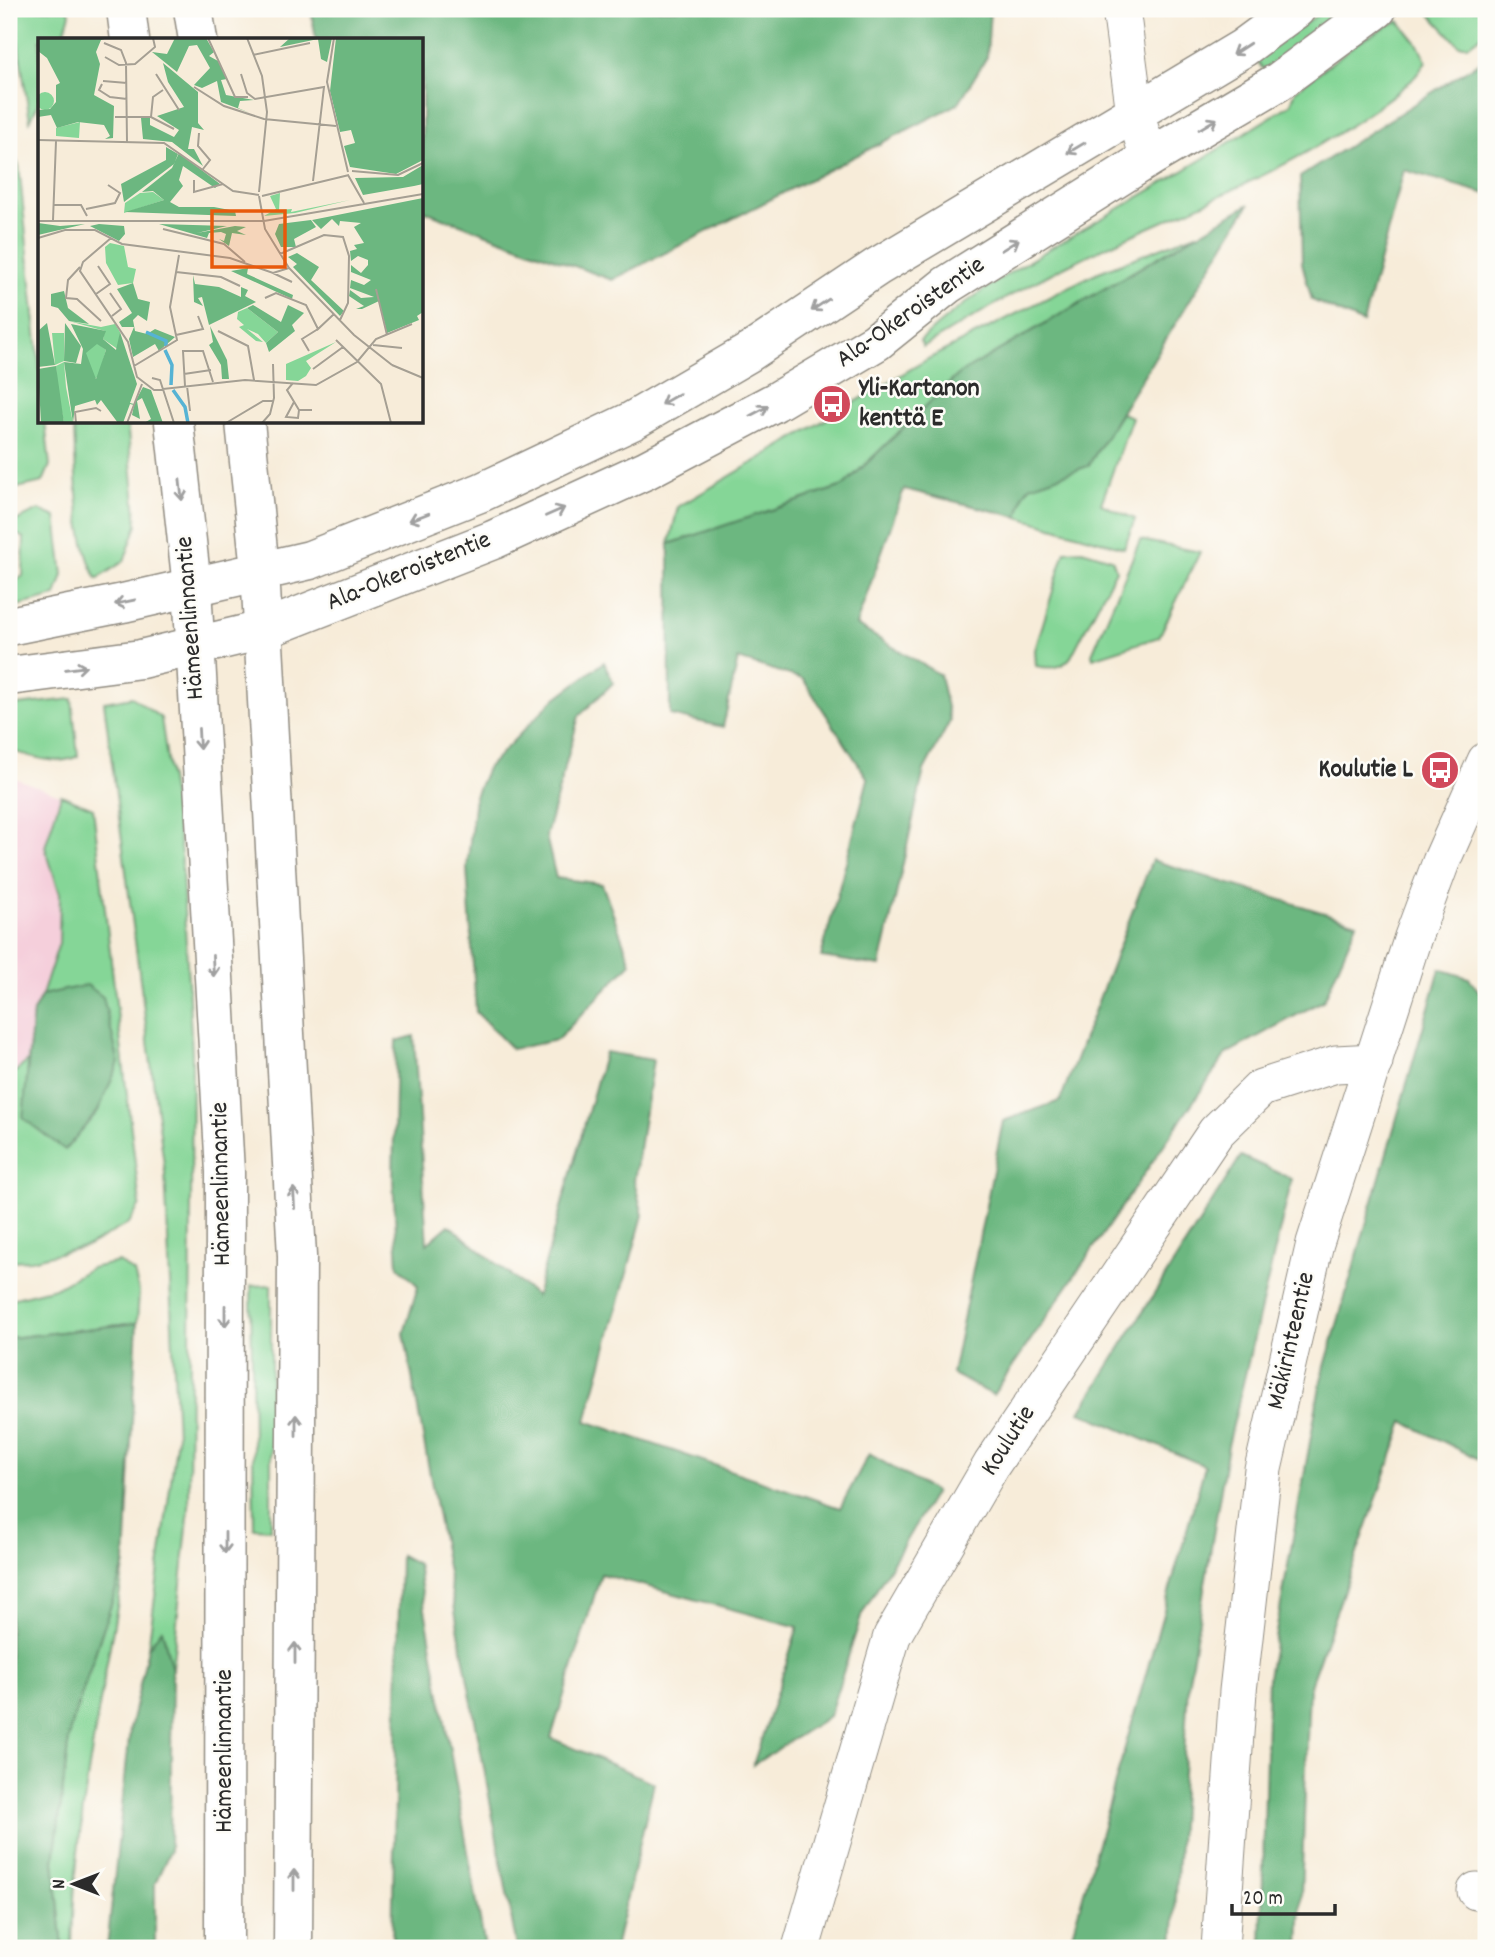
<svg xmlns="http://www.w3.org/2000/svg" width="1495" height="1957" viewBox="0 0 1495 1957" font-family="Dekko,sans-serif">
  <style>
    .built { fill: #f5cfdb }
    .green { fill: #85d697; stroke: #588061; stroke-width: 2 }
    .forest { fill: #6cb780; stroke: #4c7156; stroke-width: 2 }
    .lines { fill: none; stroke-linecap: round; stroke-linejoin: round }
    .minor-casing { stroke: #918c82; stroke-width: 39 }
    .major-casing { stroke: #918c82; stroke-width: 41 }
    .minor { stroke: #fff; stroke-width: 37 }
    .major { stroke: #fff; stroke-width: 38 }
    .oneway { stroke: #a0a0a0 }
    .labels { text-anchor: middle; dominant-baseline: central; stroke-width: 5; stroke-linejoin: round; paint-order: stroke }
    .street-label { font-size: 26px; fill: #2b2b2b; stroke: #fdfcf7 }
    .poi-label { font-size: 26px; font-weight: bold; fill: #2b2b2b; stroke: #fdfcf7; text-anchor: start }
    .inset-river { fill: none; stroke: #56b3d4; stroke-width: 3.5 }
    .inset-road { fill: none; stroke: #a59f93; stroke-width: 2 }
    .view { fill: #e8590c; fill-opacity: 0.15; stroke: #e8590c; stroke-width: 3.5 }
    .inset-edge { fill: none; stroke: #2b2b2b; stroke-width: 3.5 }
  </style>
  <rect width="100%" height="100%" fill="#fdfcf7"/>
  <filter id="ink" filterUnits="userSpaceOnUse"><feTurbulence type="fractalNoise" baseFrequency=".0143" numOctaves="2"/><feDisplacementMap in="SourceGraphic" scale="14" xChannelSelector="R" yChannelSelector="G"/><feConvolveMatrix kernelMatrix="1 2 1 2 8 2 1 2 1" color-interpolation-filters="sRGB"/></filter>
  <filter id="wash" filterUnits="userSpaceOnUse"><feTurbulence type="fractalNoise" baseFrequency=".00686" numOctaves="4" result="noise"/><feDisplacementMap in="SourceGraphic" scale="28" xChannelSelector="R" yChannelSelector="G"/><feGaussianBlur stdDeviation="1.57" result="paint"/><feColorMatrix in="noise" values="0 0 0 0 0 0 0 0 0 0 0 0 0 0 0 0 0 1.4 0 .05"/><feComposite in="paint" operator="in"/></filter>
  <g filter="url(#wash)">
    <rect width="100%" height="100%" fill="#f7ecd9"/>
    <polygon class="built" points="9,776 60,795 45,847 61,894 59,943 42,995 33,1012 28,1061 9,1077"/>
    <g class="green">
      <polygon points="13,9 69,9 70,14 62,40 40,40 40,100 30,121"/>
      <polygon points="1326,9 1352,9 1265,72 1255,58"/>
      <polygon points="1425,9 1486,9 1486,32 1469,45 1459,45"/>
      <path d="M1399 21 1417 43 1426 61C1416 80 1402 88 1385 101 1294 171 1183 210 1080 259 1026 285 974 316 923 347L920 341C978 286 1050 249 1118 209 1177 175 1234 140 1291 104L1296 90 1361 40 1391 24Z"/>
      <polygon points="9,145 19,166 40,372 40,422 45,422 50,465 43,482 9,490"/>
      <polygon points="1199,233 959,374 843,486 669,544 678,507 928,359 1096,273"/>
      <polygon points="1121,413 1132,417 1101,504 1135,519 1124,548 1018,517 1024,494 1030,486 1088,466"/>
      <path d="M79 422H127L137 525 124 561 97 579C75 539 76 472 74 427Z"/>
      <polygon points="39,510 56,517 63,575 56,596 9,608 9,585 23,576 24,538 9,530 9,524"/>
      <polygon points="1140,540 1200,552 1159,637 1093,658 1092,654"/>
      <path d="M1082 550 1112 559 1116 570 1071 657C1061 669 1051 669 1036 666L1035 650 1065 551Z"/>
      <polygon points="132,697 161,718 181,854 192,1052 189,1508 172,1670 162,1629 148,1648 177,1437 165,1172 104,702"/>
      <path d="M72 699 78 756C57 767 30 756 9 750V706Z"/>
      <polygon points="61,795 93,808 140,1205 129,1223 88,1246 31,1260 9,1261 9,1077 28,1061 33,1012 42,995 59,943 60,894 45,847"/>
      <polygon points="119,1262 134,1272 139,1292 137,1323 10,1338 11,1299 55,1288 91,1268"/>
      <polygon points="271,1285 271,1529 254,1528 251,1286"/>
      <path d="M125 1562C103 1690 74 1819 72 1948H63L54 1861 70 1730Z"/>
    </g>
    <g class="forest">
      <polygon points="311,9 990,9 987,57 958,104 612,280 422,210 422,40 316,40"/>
      <polygon points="1486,58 1486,194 1404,170 1363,323 1312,300 1302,263 1300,177"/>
      <polygon points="1249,204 1088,466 1030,486 1024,494 1018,517 904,489 856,625 940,675 950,721 924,770 880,966 821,957 868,779 803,679 738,659 723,727 670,715 669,544 843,486 959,374"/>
      <polygon points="604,662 613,683 579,716 546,836 556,878 602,884 631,963 557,1040 512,1049 476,1012 467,868 475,796 487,768 551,702"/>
      <polygon points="1152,860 1357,923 1324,1000 1226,1054 993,1395 952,1374 1003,1121 1060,1101"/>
      <polygon points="1440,969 1469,978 1486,1001 1486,1463 1404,1422 1309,1688 1299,1948 1261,1948 1268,1677 1321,1380"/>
      <polygon points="87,985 103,997 119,1063 98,1111 65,1150 23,1118 33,1012 42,995"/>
      <polygon points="414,1036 427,1244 449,1225 536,1296 605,1052 653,1060 634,1181 643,1215 586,1421 840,1508 869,1454 935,1492 862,1614 829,1716 753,1765 798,1627 601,1574 551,1738 654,1783 615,1948 517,1948 404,1333 418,1286 398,1266 393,1181 396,1041"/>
      <polygon points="1241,1156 1292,1179 1228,1446 1188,1686 1173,1948 1068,1948 1205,1466 1080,1412"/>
      <polygon points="137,1323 125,1562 70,1730 54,1861 63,1948 9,1948 10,1338"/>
      <polygon points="400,1555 417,1564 485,1948 392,1948"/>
      <polygon points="162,1629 172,1670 170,1851 155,1883 155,1948 107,1948 130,1730 148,1648"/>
    </g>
  </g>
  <g filter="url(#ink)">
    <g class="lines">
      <defs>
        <g id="minor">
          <polyline points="1121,9 1135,113 1149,158"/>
          <polyline points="1476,1891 1486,1892"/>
          <polyline points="801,1948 892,1636 992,1464 1216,1132 1261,1088 1336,1064 1374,1062"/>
          <polyline points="1220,1948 1238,1691 1263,1469 1315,1243 1413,937 1441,862 1486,761"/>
        </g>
        <g id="major">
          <polyline points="126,9 130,40"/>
          <polyline points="193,9 198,40"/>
          <polyline points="174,422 192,587 225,1172 224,1948"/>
          <polyline points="245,422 260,570 297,1256 293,1948"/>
          <polyline points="9,626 123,603 310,560 482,492 632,421 750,352 877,267 1243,48 1296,9"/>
          <polyline points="9,676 141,659 263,630 493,540 646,470 775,402 876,342 947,285 1149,158 1278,82 1377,9"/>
        </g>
      </defs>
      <use href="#minor" class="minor-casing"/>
      <use href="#major" class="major-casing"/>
      <use href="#minor" class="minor"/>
      <use href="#major" class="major"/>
    </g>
    <defs><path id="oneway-shaft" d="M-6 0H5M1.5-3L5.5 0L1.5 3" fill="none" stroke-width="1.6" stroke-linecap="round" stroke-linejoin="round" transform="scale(1.75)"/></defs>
    <g class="oneway">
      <use href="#oneway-shaft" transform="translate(1241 49) rotate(147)"/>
      <use href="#oneway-shaft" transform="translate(1208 124) rotate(-31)"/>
      <use href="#oneway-shaft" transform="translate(1076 148) rotate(149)"/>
      <use href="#oneway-shaft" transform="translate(1010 245) rotate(-32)"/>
      <use href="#oneway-shaft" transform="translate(820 305) rotate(146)"/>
      <use href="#oneway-shaft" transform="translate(670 399) rotate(150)"/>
      <use href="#oneway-shaft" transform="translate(759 411) rotate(-28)"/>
      <use href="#oneway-shaft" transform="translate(181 490) rotate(84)"/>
      <use href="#oneway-shaft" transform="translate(555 512) rotate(-24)"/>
      <use href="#oneway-shaft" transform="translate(419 517) rotate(159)"/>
      <use href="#oneway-shaft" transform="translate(125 602) rotate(168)"/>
      <use href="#oneway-shaft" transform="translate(76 668) rotate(-8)"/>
      <use href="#oneway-shaft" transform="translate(199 739) rotate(87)"/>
      <use href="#oneway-shaft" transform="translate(213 966) rotate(87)"/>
      <use href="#oneway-shaft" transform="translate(294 1198) rotate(-93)"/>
      <use href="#oneway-shaft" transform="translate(225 1316) rotate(90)"/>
      <use href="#oneway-shaft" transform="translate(296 1425) rotate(-90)"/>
      <use href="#oneway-shaft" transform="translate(225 1543) rotate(90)"/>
      <use href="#oneway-shaft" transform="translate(295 1653) rotate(-90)"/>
      <use href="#oneway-shaft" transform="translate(294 1880) rotate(-90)"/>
    </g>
  </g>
  <defs>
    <symbol id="bus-disc" viewBox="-11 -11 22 22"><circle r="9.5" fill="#d1495b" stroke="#fdfcf7"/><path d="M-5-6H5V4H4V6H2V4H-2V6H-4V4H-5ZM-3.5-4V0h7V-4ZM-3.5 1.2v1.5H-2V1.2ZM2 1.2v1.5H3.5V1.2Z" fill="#fff"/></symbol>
  </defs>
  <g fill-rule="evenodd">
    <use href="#bus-disc" x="810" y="382" width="44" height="44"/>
    <use href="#bus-disc" x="1418" y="748" width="44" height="44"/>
  </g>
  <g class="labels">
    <g class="street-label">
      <text transform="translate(911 313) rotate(-35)">Ala-Okeroistentie</text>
      <text transform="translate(409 572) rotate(-22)">Ala-Okeroistentie</text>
      <text transform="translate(191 618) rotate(-94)">Hämeenlinnantie</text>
      <text transform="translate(222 1184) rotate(-91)">Hämeenlinnantie</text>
      <text transform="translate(1292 1341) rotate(-77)">Mäkirinteentie</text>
      <text transform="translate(1009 1441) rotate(-57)">Koulutie</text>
      <text transform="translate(225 1751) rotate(-90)">Hämeenlinnantie</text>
    </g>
    <g class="poi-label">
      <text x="859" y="389">Yli-Kartanon<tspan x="859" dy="30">kenttä E</tspan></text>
      <text x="1413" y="770" text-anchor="end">Koulutie L</text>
    </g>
  </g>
  <g transform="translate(38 38)">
    <rect width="385" height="385" fill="#f7ecd9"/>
    <path d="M-2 63a9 9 0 1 1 18 0a9 9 0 1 1-18 0ZM42 84 41 100 18 98V90ZM115 154 126 162 86 175 87 165 102 155ZM242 155 241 172 254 171 253 174 312 162 257 175 226 178 238 171 232 158ZM72 205 86 208 90 229 98 231 95 245 80 247 68 225 67 209ZM209 270 240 294 228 305 220 296 209 291 225 304 218 303 201 289 206 287 199 281 200 274ZM31 283 63 289 77 286 82 294 81 312 65 301 67 293ZM14 295H26V323L17 327ZM298 304 268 323 273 330 268 338 260 343 248 342V326ZM59 305 68 312 60 339 55 341 47 315ZM26 324 28 349 35 385H26L19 347 18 328Z" fill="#85d697"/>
    <path d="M0 0H70L63 2 58 14 62 26 56 57 76 68 75 100 67 101 72 98 66 87 40 84 19 90 13 77 0 79V72L12 71 18 64V47L22 45 9 20 0 13ZM137 0H168L176 14 171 18 180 23 189 41 183 42 188 57 216 62 202 63 200 70 212 75 183 64 179 43 164 50 156 47 172 30 159 7 151 8 139 34 114 14 129 16ZM252 0H294L289 24 283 21 280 1 242 9ZM298 0H385V122L358 136 312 129 306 108 317 105 313 92 302 94 292 53ZM125 25 160 54V85L166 92 154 89 150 111H156L165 128 134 104 105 101 103 80H112V87L136 99 141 92 119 78 146 69 130 44ZM128 109 140 116 136 126 86 164 83 146 128 122ZM141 115 182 146 177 150 145 128 141 142 145 148 132 164 141 169H176L197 173 198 178 87 174 126 162 115 153 104 154 134 130ZM385 127V146L376 148 325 157 317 140 365 139ZM385 160V274L379 278 381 282 349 295 341 263 324 271H318L326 268 311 258 312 252 323 260 336 259 312 250 313 242 326 247 333 242 313 234V227L323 235 330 227V222L320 218 313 223 312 213 319 211 316 207 326 205 316 189 323 185 302 183 301 188 294 181 283 191 274 182ZM273 182 278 189 256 201 258 209H243L237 196 241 186ZM0 185 22 188 47 186 0 197ZM61 186 86 188 87 196 81 203 52 188ZM121 186 189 188 159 195 197 188 208 189 199 193 208 197 194 195 191 208 181 201 186 203 188 196 183 194 171 195 169 200ZM259 215 281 229 273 242 306 273 302 278 255 229 259 226 250 219ZM210 230 209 236 255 257 254 261 193 233ZM155 237 157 246 181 249 203 259V249L210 252 207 258 218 264 171 287 164 259 160 260 165 268 156 264ZM95 245 100 261 112 264 109 283 100 277 95 282 97 293 109 296 117 291 137 299 121 313 117 306 95 319 91 301 96 289H84L81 284 94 275 79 251ZM26 253 30 270 51 286 31 283 20 270 13 268V256ZM215 267 243 284 250 267 266 275 254 287 257 293 231 314 228 305 240 294 209 270ZM9 285 17 327 0 329V293ZM27 285 43 308 38 325 26 323ZM33 286 68 293 65 301 78 312 82 294 99 346 92 365 96 366 105 349 113 352 125 385H106L113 381 104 360 99 363 102 381 94 377 96 367 92 366 85 385H80L63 362 59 367 57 362 37 368 35 385 26 324 43 326 45 311ZM59 306 68 312 58 341 48 315ZM172 288 189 322 191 341H184L183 327 171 307 175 304ZM18 328 26 385H3L0 331Z" fill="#6cb780" fill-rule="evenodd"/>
    <path class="inset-river" d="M108 294 128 303V308M127 312 134 327 133 347M135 352 147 369 150 385"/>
    <path class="inset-road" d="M170 0 197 59H210M209 0 224 38 229 74 221 154M296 0 289 44 310 134M66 5 83 12 88 25 89 104M215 17 272 5M67 19 81 27 97 26 117 9 115 0M118 36 141 72M203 36 209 55 217 61 286 49 275 143M65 43 89 45M64 46 61 52 72 59 89 61M156 49 186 68 226 81 298 88M77 79H113L136 91M113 79 115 59 125 52M161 95 160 108 172 122 165 131M0 102 126 105 195 153 221 157M314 133 360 137 385 125M310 137 326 165M156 142V154L185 146M221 158 227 191 251 230 316 297 354 327M224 158 311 137M15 167H43L49 178M48 171 77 165 82 155 70 147M15 182 18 103M0 183H226L385 156M125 191 186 206 207 224M0 200 27 192H57L84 206 192 220 235 235 251 230M73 200 45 224 42 233 90 304 99 339 116 352 207 342 278 347 319 324 338 301 374 286M242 216 286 197 305 199 311 218 310 265 302 282M42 229 30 242 28 260 39 261 63 283M138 234 183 239 202 248M235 235 254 244M338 251 349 297M72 255 83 271 74 278M58 256 72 246 60 228M227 260 238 255 268 267 280 291 296 276M180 293 210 308 216 342M138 297 165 291 160 278M298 302 343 346 353 385M335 307 364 310M271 313 264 301 280 291M354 327 385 340M96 328 139 302 132 269 141 217M275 331 305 309M146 336 173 332M114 340 122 342 136 385M255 345 249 352 261 372H274M147 348 145 313H165L175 344M149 348 152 373M256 364 248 379 260 380 261 372M38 385 37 374 58 370 63 373M89 385 104 346M188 385 225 363H236M224 385 232 376 236 360 235 326"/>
    <path class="view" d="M174 173H247V229H174Z"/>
    <rect width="385" height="385" class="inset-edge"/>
  </g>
  <rect width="1495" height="1957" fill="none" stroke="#fdfcf7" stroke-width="35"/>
  <g transform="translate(74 1884) rotate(270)" stroke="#fdfcf7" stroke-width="5" paint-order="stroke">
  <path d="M0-5L12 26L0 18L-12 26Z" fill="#2b2b2b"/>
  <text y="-10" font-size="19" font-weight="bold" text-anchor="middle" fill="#2b2b2b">N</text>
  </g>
  <path d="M1232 1904v10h103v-10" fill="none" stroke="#2b2b2b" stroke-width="3.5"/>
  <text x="1243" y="1904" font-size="21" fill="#2b2b2b" stroke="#fdfcf7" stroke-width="5" paint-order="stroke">20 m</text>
</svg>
